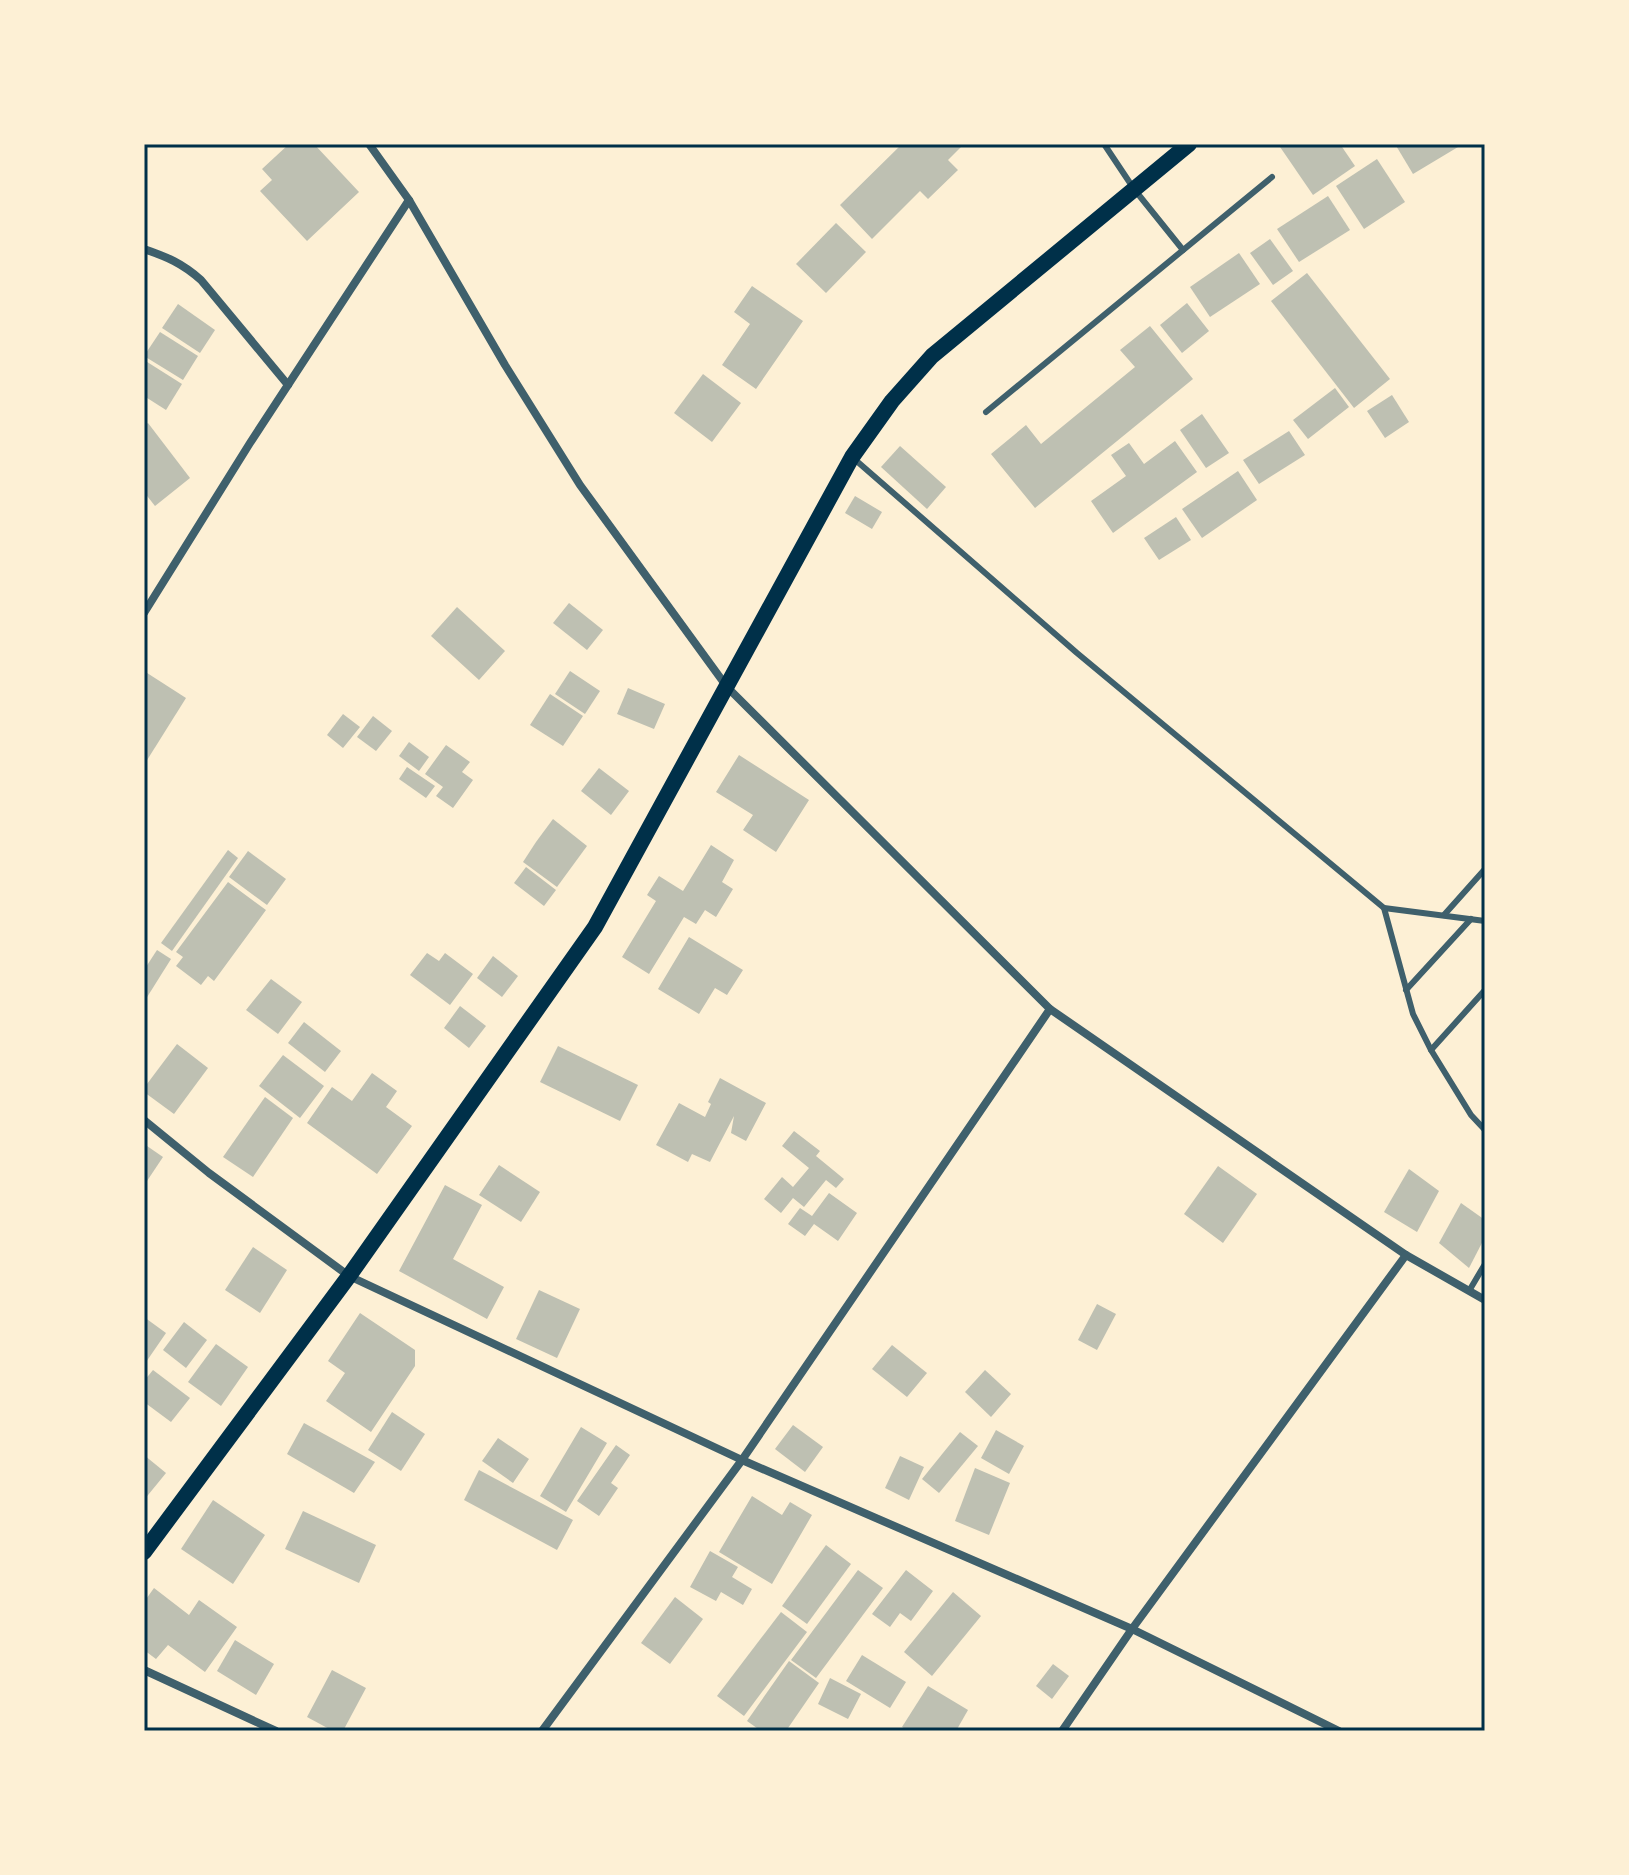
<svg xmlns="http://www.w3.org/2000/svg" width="1629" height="1875" viewBox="0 0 1629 1875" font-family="'Nunito Sans',sans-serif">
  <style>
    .building { fill: #bec0b2 }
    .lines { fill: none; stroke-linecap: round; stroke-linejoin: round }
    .service { stroke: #3f606c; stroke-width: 6 }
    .minor { stroke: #3f606c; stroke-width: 8 }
    .secondary { stroke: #003049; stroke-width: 16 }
    .neatline { fill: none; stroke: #003049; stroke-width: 3 }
  </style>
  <rect width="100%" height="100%" fill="#fdf0d5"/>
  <g class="building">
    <polygon points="289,144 314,144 359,192 307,241 260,191 272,180 262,169"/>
    <polygon points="902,144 964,144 948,160 958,170 928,199 920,191 872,239 840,205"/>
    <polygon points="1278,144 1340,144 1355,166 1313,195"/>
    <polygon points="1395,144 1463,144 1413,174"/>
    <polygon points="1377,159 1405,202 1364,229 1336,186"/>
    <polygon points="1328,196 1350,230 1299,262 1277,229"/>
    <polygon points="836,223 866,252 826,293 796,264"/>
    <polygon points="1270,239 1293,271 1273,285 1250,253"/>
    <polygon points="1239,253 1260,284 1210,317 1190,287"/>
    <polygon points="1307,273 1390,379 1354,408 1271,301"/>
    <polygon points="752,286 803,321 756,389 722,365 750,324 734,312"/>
    <polygon points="1187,303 1209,331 1182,353 1160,325"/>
    <polygon points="178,304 215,330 200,353 162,328"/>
    <polygon points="1150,326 1193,379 1035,508 991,454 1026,425 1041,444 1135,367 1120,350"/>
    <polygon points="160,332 198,356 183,380 144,356"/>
    <polygon points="144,360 182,384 166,410 144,396"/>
    <polygon points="703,374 741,403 712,442 674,413"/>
    <polygon points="1335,388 1349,407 1308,439 1293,420"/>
    <polygon points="1392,395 1409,422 1385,438 1367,411"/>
    <polygon points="1202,414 1229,453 1206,468 1180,430"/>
    <polygon points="148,423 190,478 155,506 144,492 144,426"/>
    <polygon points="1289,431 1305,455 1259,484 1243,460"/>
    <polygon points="1175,441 1197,472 1113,533 1091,501 1126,476 1111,455 1129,443 1144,464"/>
    <polygon points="900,446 946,487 927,509 881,467"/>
    <polygon points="1238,471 1257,500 1202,538 1182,509"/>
    <polygon points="855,496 882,512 872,529 845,513"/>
    <polygon points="1176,517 1191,540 1159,560 1144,538"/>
    <polygon points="569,603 603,630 587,650 553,623"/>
    <polygon points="457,607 505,651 479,680 431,636"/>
    <polygon points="144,671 186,698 144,765"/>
    <polygon points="570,671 600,691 585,714 555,694"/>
    <polygon points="628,688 665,704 654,729 617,714"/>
    <polygon points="550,694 583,716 563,746 530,725"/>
    <polygon points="343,714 360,727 343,748 327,735"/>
    <polygon points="373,716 392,731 376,751 357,737"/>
    <polygon points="409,742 429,757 419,771 399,756"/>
    <polygon points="446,745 470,762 462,772 473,780 453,808 436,796 443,787 425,774"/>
    <polygon points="739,755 809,800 776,852 743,830 753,815 716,792"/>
    <polygon points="407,767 435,786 426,798 399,779"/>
    <polygon points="599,768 629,791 611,815 581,791"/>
    <polygon points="553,819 587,846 557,887 523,862 536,842"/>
    <polygon points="711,845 734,860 722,882 733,889 716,917 705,910 696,924 684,917 649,974 622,957 656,901 647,895 659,876 683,891"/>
    <polygon points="228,850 238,858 172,951 161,943"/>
    <polygon points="248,851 286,879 267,905 229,877"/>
    <polygon points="526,867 556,890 544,906 514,883"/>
    <polygon points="228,882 266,910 214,981 208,976 201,985 176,966 183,957 176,952"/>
    <polygon points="689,937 743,970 727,995 715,988 699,1014 658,989"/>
    <polygon points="157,950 171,959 144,1002 144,970"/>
    <polygon points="427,953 439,961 445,953 473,974 450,1005 410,975"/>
    <polygon points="493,956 518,976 502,997 477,978"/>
    <polygon points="271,979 302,1002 278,1034 246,1010"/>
    <polygon points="460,1006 486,1026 469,1048 444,1028"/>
    <polygon points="304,1022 341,1051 325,1072 288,1043"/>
    <polygon points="177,1044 208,1068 174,1114 144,1092 144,1088"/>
    <polygon points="558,1046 638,1085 620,1121 540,1082"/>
    <polygon points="283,1055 324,1086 300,1118 259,1086"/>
    <polygon points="372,1073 397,1091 386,1107 412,1126 377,1174 307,1123 332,1087 352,1101"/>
    <polygon points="720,1078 766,1103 746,1141 731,1133 734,1116 710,1162 692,1154 688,1162 656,1145 679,1103 705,1117 711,1104 708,1102"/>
    <polygon points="265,1097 293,1118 253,1177 223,1157"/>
    <polygon points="794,1131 820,1151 816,1156 844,1179 836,1188 826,1180 804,1207 793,1198 781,1213 764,1199 782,1177 793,1187 809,1168 782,1146"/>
    <polygon points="147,1146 163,1157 147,1181 144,1179 144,1152"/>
    <polygon points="499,1165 540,1192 521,1222 479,1195"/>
    <polygon points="1218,1166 1257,1194 1223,1243 1184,1214"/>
    <polygon points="1409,1169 1439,1191 1417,1232 1384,1212"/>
    <polygon points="445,1185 482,1205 453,1259 504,1287 487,1319 399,1271"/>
    <polygon points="829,1193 857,1213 838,1241 814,1224 805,1236 788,1224 800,1208 812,1216"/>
    <polygon points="1461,1203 1485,1220 1485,1237 1469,1268 1439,1243"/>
    <polygon points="253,1247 287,1270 260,1313 225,1290"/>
    <polygon points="539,1290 580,1309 557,1358 516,1339"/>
    <polygon points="1097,1304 1116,1314 1097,1350 1078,1340"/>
    <polygon points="360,1313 415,1350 415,1366 371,1432 326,1401 345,1373 328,1361"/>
    <polygon points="144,1317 166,1333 144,1365"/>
    <polygon points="184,1322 207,1340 186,1368 163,1350"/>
    <polygon points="216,1344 248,1367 221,1406 188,1382"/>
    <polygon points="892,1345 927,1373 907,1397 872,1369"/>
    <polygon points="153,1370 190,1398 171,1422 144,1402 144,1381"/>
    <polygon points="985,1370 1011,1394 991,1417 965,1392"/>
    <polygon points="392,1412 425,1434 401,1471 368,1450"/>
    <polygon points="304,1423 375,1462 354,1493 287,1454"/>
    <polygon points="793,1425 823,1447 805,1472 775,1449"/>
    <polygon points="581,1427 607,1443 566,1512 540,1496"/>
    <polygon points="996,1430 1024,1446 1009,1474 981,1458"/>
    <polygon points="960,1432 978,1446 939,1493 922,1479"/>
    <polygon points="498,1438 529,1459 513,1483 482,1461"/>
    <polygon points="616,1445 630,1455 611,1483 618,1488 599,1516 577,1501"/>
    <polygon points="144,1455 166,1473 144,1500"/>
    <polygon points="900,1456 924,1467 909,1500 885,1488"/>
    <polygon points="975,1468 1010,1483 989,1535 955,1521"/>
    <polygon points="479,1470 573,1520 557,1550 464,1500"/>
    <polygon points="752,1496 782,1515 790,1502 812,1515 772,1584 719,1552"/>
    <polygon points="213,1500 265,1535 233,1584 181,1549"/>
    <polygon points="303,1511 376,1545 359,1583 285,1549"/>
    <polygon points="826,1545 851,1564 807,1624 782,1606"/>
    <polygon points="710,1551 738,1567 732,1577 752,1589 743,1605 721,1592 716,1601 690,1587"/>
    <polygon points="858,1570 883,1588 816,1678 791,1660"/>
    <polygon points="906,1570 933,1591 911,1621 900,1613 890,1627 872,1614"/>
    <polygon points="154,1588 189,1615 199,1600 237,1627 205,1672 168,1645 156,1659 144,1650 144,1602"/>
    <polygon points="953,1592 981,1616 932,1676 904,1652"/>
    <polygon points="675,1597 703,1619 670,1664 641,1643"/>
    <polygon points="781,1612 807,1632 744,1716 717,1696"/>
    <polygon points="235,1640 274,1664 256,1695 217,1671"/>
    <polygon points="862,1655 906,1682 890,1708 846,1681"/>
    <polygon points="789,1661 819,1683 786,1731 761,1731 747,1721"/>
    <polygon points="1053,1664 1069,1676 1052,1699 1036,1686"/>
    <polygon points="332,1670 366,1688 343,1731 333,1731 307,1717"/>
    <polygon points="830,1678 861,1694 848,1719 818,1704"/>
    <polygon points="928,1686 968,1710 956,1731 908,1731 902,1727"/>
  </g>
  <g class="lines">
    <g class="service">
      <polyline points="1104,144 1134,189 1183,250"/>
      <polyline points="986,412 1272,177"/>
      <polyline points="852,457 1077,653 1384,908 1485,921"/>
      <polyline points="1384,908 1413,1014 1431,1050 1471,1115 1485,1130"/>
      <polyline points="1444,915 1485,869"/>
      <polyline points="1406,990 1471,919"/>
      <polyline points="1431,1050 1485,990"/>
      <polyline points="1469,1291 1485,1264"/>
    </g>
    <g class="minor">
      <polyline points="369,144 409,200 505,365 580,485 727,687 1050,1009 1406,1255 1485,1300"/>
      <path d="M144 249C167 257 182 263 201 280L288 385"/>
      <polyline points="144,613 250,443 409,200"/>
      <polyline points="144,1120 209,1173 349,1276 742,1460 1132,1629 1339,1731"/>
      <polyline points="144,1670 276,1731"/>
      <polyline points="542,1731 742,1460 1050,1009"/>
      <polyline points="1062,1731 1132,1629 1406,1255"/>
    </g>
    <polyline class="secondary" points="144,1552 349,1276 595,927 852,457 892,401 932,356 1189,144"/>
  </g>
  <rect width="1629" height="1875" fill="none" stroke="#fdf0d5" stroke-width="292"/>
  <rect x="146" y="146" width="1337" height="1583" class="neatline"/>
</svg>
